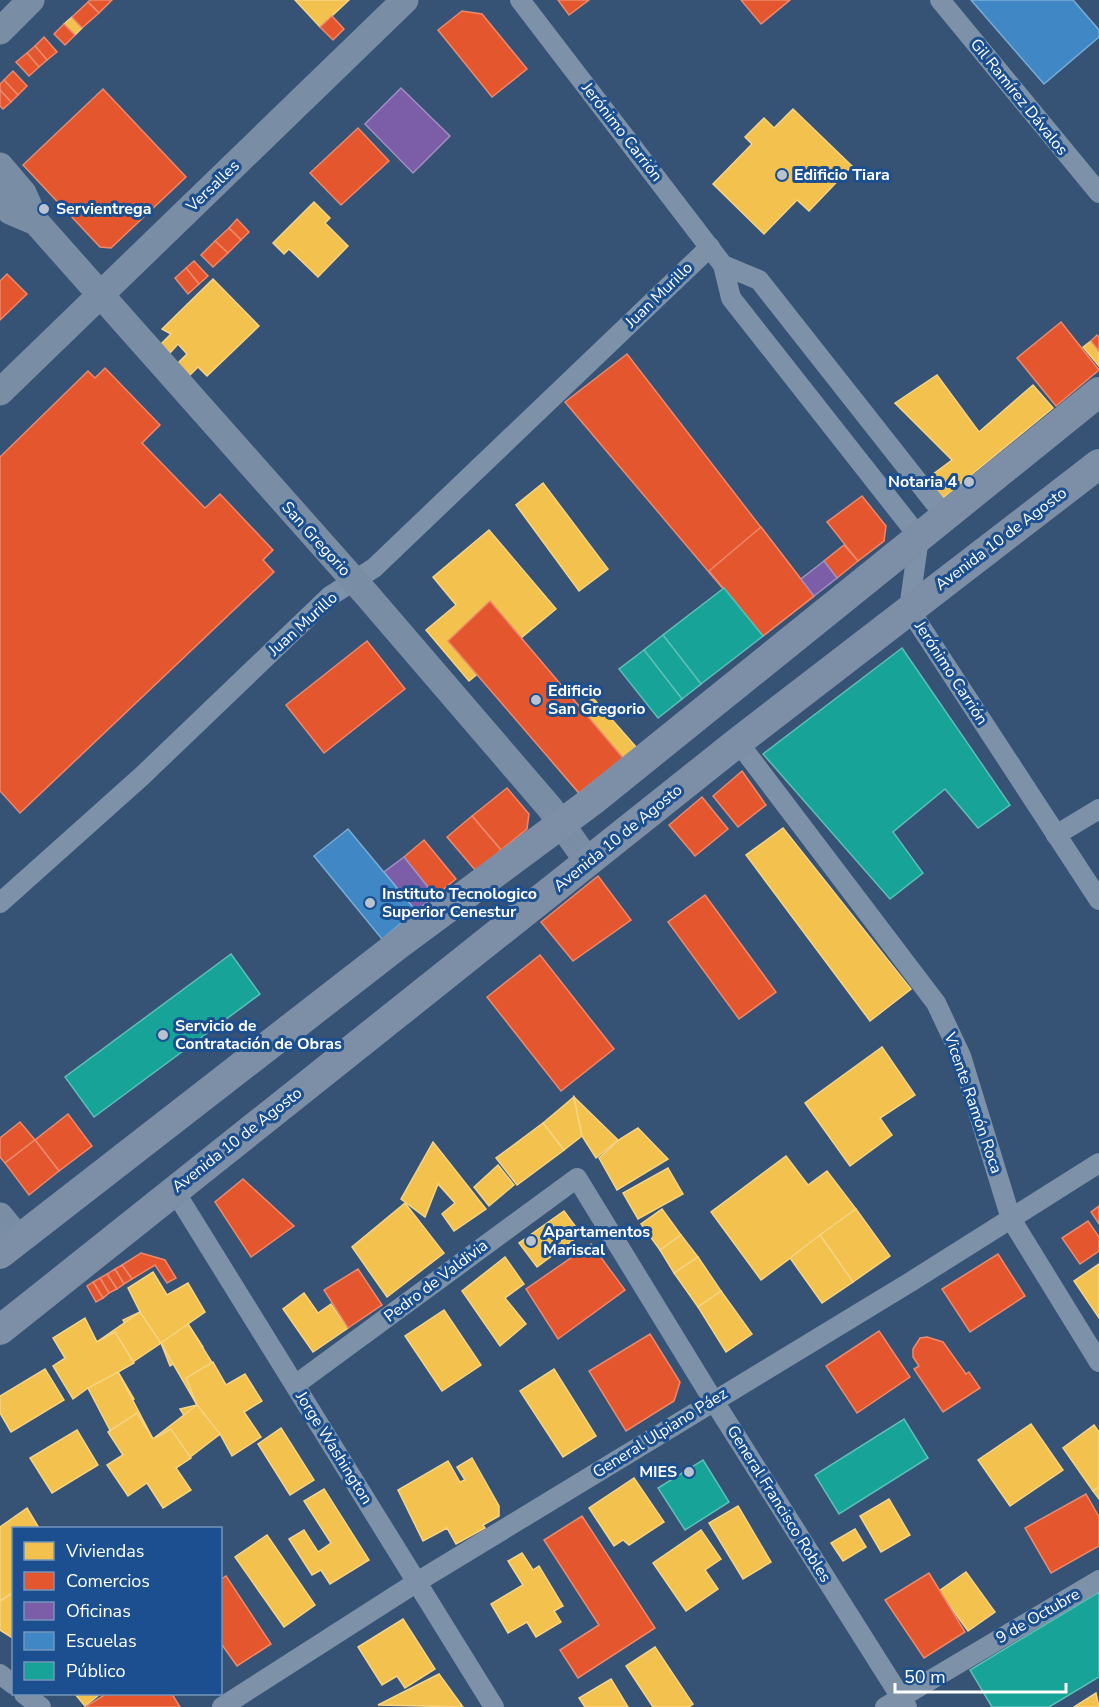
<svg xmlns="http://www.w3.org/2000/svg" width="1099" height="1707" viewBox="0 0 1099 1707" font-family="'Nunito Sans',sans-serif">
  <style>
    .homes { fill: #f2c14e; stroke: #f6d483; stroke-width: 1.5 }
    .shops { fill: #e4572e; stroke: #ec896d; stroke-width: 1.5 }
    .offices { fill: #7b5ea7; stroke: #a38ec1; stroke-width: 1.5 }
    .schools { fill: #3f88c5; stroke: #79acd6; stroke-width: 1.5 }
    .public { fill: #17a398; stroke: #5dbfb7; stroke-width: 1.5 }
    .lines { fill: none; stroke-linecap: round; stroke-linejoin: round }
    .street { stroke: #7d92a8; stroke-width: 20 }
    .secondary { stroke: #798da4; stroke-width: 27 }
    .primary { stroke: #7d8ea7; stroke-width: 30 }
    .poi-dot { fill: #b9c2ce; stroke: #1b4f8f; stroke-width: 2 }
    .labels { text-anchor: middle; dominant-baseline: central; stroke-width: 6; stroke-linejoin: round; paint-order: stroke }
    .street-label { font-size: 16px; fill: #fff; stroke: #1b4f8f }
    .poi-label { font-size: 16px; font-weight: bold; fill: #fff; stroke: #1b4f8f; text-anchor: start }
  </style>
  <rect width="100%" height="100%" fill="#365274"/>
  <g class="homes">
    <polygon points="295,0 349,0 320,27"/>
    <polygon points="72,17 82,28 75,35 64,24"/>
    <polygon points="793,109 852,166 809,211 797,200 764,234 713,184 752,144 745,137 764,118 774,128"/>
    <polygon points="314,202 330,218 325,223 348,246 318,277 289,249 284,254 273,243"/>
    <polygon points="213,279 259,326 207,376 198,367 189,376 177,364 187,354 178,344 170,353 161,344 171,334 162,329"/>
    <polygon points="1091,341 1099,351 1099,366 1083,347"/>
    <polygon points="937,375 979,432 1033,385 1053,408 943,498 928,478 952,460 895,403"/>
    <polygon points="543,483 608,569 579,591 516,505"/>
    <polygon points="489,530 556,609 469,681 426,630 456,605 433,577"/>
    <polygon points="593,698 636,747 613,767 570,717"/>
    <polygon points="582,731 613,767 579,793 550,759"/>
    <polygon points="783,828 911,989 870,1021 746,855"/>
    <polygon points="882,1047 915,1095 880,1118 892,1135 850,1166 805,1103"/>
    <polygon points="574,1097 582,1136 564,1150 543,1123"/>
    <polygon points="574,1097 618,1140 596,1158 582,1136"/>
    <polygon points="543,1123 564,1150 517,1185 496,1158"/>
    <polygon points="638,1128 668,1159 617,1190 599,1158 620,1139"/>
    <polygon points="433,1142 486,1209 454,1231 442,1214 455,1203 438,1184 425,1217 401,1199"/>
    <polygon points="786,1156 808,1185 827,1171 856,1209 761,1280 711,1212"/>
    <polygon points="498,1165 514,1185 489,1206 474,1187"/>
    <polygon points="668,1168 683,1194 638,1219 623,1193"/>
    <polygon points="405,1203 444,1253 387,1297 352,1247"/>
    <polygon points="662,1209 681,1235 660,1250 641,1224"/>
    <polygon points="856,1209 890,1256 853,1282 820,1235"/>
    <polygon points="564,1211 581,1234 537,1267 519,1243"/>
    <polygon points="681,1235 698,1257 674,1273 660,1250"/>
    <polygon points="820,1235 853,1282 822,1303 790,1258"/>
    <polygon points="505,1257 524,1284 505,1298 526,1324 500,1346 462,1291"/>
    <polygon points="698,1257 721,1291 698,1307 674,1273"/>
    <polygon points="1099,1264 1099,1318 1074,1281"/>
    <polygon points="153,1272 167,1295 188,1283 205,1312 188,1324 203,1347 170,1366 161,1343 140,1350 123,1320 140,1312 128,1288"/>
    <polygon points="721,1291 752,1334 726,1352 698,1307"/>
    <polygon points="304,1293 318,1313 331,1304 348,1328 313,1352 283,1309"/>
    <polygon points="444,1310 481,1365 442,1391 405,1336"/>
    <polygon points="140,1312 161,1343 118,1372 97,1342"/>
    <polygon points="85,1318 97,1342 115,1332 134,1363 118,1372 134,1399 107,1416 88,1388 73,1399 53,1366 65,1358 53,1338"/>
    <polygon points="188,1324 226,1385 197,1405 161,1343"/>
    <polygon points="213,1362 226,1385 245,1374 262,1401 244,1412 261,1437 232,1456 220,1434 202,1444 180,1409 197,1405 186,1378"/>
    <polygon points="45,1369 64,1400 11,1432 0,1413 0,1396"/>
    <polygon points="554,1369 596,1436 563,1457 520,1391"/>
    <polygon points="118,1372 153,1439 123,1455 88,1388"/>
    <polygon points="197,1405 220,1434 176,1468 153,1439"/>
    <polygon points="137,1413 153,1439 171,1429 191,1458 176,1468 191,1490 163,1508 147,1483 128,1496 107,1465 123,1455 108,1432"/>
    <polygon points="1031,1424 1063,1470 1010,1506 978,1460"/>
    <polygon points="1094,1425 1099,1432 1099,1487 1093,1491 1063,1448"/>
    <polygon points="281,1428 314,1480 290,1495 258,1444"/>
    <polygon points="77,1430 98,1465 52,1493 30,1458"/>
    <polygon points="472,1458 499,1506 499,1516 483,1525 485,1528 456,1544 447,1528 423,1541 398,1490 448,1461 460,1482 465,1480 457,1467"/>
    <polygon points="634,1478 664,1522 629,1545 623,1540 614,1546 589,1508"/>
    <polygon points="1099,1487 1099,1499 1093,1491"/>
    <polygon points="324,1489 369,1560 330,1584 321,1570 312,1575 289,1539 304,1530 318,1552 331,1543 304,1501"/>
    <polygon points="889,1499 910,1535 881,1552 860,1516"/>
    <polygon points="738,1506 771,1562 743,1579 709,1523"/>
    <polygon points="27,1508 39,1528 14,1528 14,1592 0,1601 0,1527"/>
    <polygon points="855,1529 866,1547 843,1561 831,1543"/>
    <polygon points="701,1530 721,1559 705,1570 718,1589 686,1611 653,1563"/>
    <polygon points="267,1535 315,1605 284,1627 235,1557"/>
    <polygon points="522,1553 533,1570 539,1566 563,1606 554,1611 561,1622 536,1637 527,1622 508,1633 491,1604 523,1585 508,1561"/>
    <polygon points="966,1572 995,1612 968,1631 939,1591"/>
    <polygon points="14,1592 14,1639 0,1630 0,1601"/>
    <polygon points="403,1619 435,1669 405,1688 397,1676 382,1685 358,1647"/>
    <polygon points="655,1647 693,1704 689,1707 653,1707 626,1666"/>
    <polygon points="439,1674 463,1707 378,1705"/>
    <polygon points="611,1679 628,1707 585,1707 579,1698"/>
    <polygon points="1096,1693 1099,1707 1074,1707"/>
    <polygon points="75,1694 100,1694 85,1706"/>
  </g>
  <g class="shops">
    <polygon points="90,0 112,0 99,13 88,2"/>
    <polygon points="558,0 589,0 569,15"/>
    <polygon points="741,0 790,0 761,24"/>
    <polygon points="88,2 99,13 82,28 72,17"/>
    <polygon points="462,11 482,14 527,69 492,97 438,30"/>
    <polygon points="332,16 344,29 333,40 320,27"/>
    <polygon points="64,24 75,35 65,45 54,34"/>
    <polygon points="44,37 57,52 47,60 35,46"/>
    <polygon points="35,46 47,60 39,67 27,53"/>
    <polygon points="27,53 39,67 29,76 16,62"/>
    <polygon points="13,71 27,86 18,95 4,80"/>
    <polygon points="4,80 18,95 11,102 0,90 0,84"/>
    <polygon points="103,89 186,177 111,248 100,247 23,165"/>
    <polygon points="0,90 11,102 3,109 0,106"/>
    <polygon points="358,128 389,161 341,205 310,173"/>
    <polygon points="237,219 249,232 241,240 229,228"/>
    <polygon points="229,228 241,240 228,253 215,241"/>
    <polygon points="215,241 228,253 213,267 201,255"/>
    <polygon points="194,261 208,276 199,284 186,268"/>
    <polygon points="186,268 199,284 188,294 175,278"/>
    <polygon points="7,274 27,294 0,320 0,281"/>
    <polygon points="1061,322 1099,370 1056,406 1017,358"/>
    <polygon points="1097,335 1099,337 1099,351 1091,341"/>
    <polygon points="627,354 814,596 763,636 565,402"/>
    <polygon points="105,368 160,425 142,443 205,508 220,494 273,550 263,560 274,572 20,813 0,791 0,457 88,371 95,378"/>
    <polygon points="862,496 886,526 884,541 858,561 827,522"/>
    <polygon points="761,527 814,596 763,636 709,571"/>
    <polygon points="844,545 858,561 837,578 824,561"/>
    <polygon points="490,601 623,758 579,793 448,641"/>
    <polygon points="367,641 405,689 324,753 286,705"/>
    <polygon points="742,771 766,805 738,827 713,796"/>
    <polygon points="507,788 529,814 527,829 501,850 472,816"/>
    <polygon points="702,797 728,829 695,856 669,825"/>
    <polygon points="472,816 501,850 476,871 447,837"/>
    <polygon points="424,840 456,879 435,896 404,857"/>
    <polygon points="598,876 631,920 573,961 541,922"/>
    <polygon points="705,895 776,992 739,1019 668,922"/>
    <polygon points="540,955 614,1049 561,1091 487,997"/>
    <polygon points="68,1114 92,1146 59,1171 35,1140"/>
    <polygon points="20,1122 35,1140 5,1163 0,1157 0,1138"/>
    <polygon points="35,1140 59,1171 29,1195 5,1163"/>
    <polygon points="243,1179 294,1226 251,1257 215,1202"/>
    <polygon points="1099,1206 1099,1224 1091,1212"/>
    <polygon points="1088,1221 1099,1237 1099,1251 1080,1264 1062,1238"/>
    <polygon points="591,1244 625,1290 558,1339 526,1289"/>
    <polygon points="141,1253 165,1260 176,1278 167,1283 155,1265 132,1279 122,1265"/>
    <polygon points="998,1254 1025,1296 970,1332 942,1289"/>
    <polygon points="122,1265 132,1279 124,1284 115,1269"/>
    <polygon points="115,1269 124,1284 117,1289 107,1274"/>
    <polygon points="358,1269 382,1305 348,1328 324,1290"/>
    <polygon points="107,1274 117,1289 109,1293 100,1278"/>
    <polygon points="100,1278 109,1293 103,1298 93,1282"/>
    <polygon points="93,1282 103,1298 96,1302 87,1286"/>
    <polygon points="879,1331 910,1377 857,1413 826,1366"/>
    <polygon points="650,1334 680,1382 674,1401 626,1431 589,1371"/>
    <polygon points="927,1337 943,1342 966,1374 969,1372 980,1388 943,1412 914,1369 919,1366 913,1357 913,1349 920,1338"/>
    <polygon points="1086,1494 1099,1517 1099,1546 1051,1573 1025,1528"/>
    <polygon points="582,1516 655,1628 578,1678 560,1650 599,1625 544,1540"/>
    <polygon points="929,1573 965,1632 924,1658 885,1600"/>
    <polygon points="226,1576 271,1644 237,1666 220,1642 220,1580"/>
    <polygon points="106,1694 172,1694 180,1707 85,1707"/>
  </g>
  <g class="offices">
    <polygon points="401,88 450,136 413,173 365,124"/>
    <polygon points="824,561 837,578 814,596 801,579"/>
    <polygon points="404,857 435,896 416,911 384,872"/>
  </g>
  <g class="schools">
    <polygon points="971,0 1073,0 1099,30 1099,37 1044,84"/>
    <polygon points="348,829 416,911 382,939 314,856"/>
  </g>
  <g class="public">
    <polygon points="724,588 763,636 701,684 663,635"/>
    <polygon points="663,635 701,684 682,699 644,650"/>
    <polygon points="902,648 1010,805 978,828 945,789 893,832 923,873 890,899 763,754"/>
    <polygon points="644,650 682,699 658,718 619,669"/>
    <polygon points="231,954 260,994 94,1117 65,1077"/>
    <polygon points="904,1419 928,1458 839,1514 815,1475"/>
    <polygon points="703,1460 729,1502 685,1530 658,1488"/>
    <polygon points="1099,1592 1099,1677 1049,1707 992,1707 970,1670"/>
  </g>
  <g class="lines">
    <g class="street">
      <polyline points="520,0 723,265 731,298 919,537 909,609 1099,900"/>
      <polyline points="940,0 1099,193"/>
      <polyline points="723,265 759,280 945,516"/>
      <polyline points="738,742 936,1003 961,1056 1011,1219 1099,1362"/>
      <polyline points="1056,835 1099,809"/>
      <polyline points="0,903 142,776 330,596 374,568 710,247"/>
      <polyline points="174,1190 494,1707"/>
      <polyline points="295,1385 577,1178 705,1387 907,1707"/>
      <polyline points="0,1674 14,1685"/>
      <polyline points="24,1694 41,1707"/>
      <polyline points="222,1707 417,1582 912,1281 1099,1163"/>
      <polyline points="885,1707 1099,1580"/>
    </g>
    <g class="secondary">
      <polyline points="0,31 31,0"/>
      <polyline points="0,166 23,193 36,222 367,595 550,808 588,862"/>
      <polyline points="0,199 10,211 36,222"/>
      <polyline points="0,392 405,0"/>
      <polyline points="0,1216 19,1239"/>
    </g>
    <g class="primary">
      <polyline points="0,1254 399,944 592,801 1099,392"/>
      <polyline points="0,1330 738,742 1099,464"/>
    </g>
  </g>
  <g class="poi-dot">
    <circle cx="782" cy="175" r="6"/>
    <circle cx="44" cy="209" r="6"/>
    <circle cx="969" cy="482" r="6"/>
    <circle cx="536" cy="700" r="6"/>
    <circle cx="370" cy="903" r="6"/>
    <circle cx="163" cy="1035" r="6"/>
    <circle cx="531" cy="1241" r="6"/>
    <circle cx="689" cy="1472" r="6"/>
  </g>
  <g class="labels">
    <g class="street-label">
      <text transform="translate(1019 97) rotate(51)">Gil Ramírez Dávalos</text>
      <text transform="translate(622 132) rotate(52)">Jerónimo Carrión</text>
      <text transform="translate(213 186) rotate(-44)">Versalles</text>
      <text transform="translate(659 295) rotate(-44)">Juan Murillo</text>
      <text transform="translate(316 539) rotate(48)">San Gregorio</text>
      <text transform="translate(1001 539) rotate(-37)">Avenida 10 de Agosto</text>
      <text transform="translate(303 624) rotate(-42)">Juan Murillo</text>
      <text transform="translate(951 673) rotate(57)">Jerónimo Carrión</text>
      <text transform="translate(618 838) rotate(-39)">Avenida 10 de Agosto</text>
      <text transform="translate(973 1103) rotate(71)">Vicente Ramón Roca</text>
      <text transform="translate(237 1140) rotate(-38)">Avenida 10 de Agosto</text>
      <text transform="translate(436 1281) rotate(-37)">Pedro de Valdivia</text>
      <text transform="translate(660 1433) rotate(-32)">General Ulpiano Páez</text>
      <text transform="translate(334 1448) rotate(58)">Jorge Washington</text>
      <text transform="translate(779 1504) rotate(58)">General Francisco Robles</text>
      <text transform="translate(1038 1616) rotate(-30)">9 de Octubre</text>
    </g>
    <g class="poi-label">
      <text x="794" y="175">Edificio Tiara</text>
      <text x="56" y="209">Servientrega</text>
      <text x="957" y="482" text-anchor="end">Notaria 4</text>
      <text x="548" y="691">Edificio<tspan x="548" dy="18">San Gregorio</tspan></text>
      <text x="382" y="894">Instituto Tecnologico<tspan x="382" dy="18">Superior Cenestur</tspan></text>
      <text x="175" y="1026">Servicio de<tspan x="175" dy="18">Contratación de Obras</tspan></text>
      <text x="543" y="1232">Apartamentos<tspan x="543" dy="18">Mariscal</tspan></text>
      <text x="677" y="1472" text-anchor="end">MIES</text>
    </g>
  </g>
  <rect x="12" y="1527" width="210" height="168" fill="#1b4f8f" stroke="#7695bc" stroke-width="1.5"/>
  <rect x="24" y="1542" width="30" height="18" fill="#f2c14e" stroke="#7695bc" stroke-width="1.5"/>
  <text x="66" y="1557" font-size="18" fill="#ffffff">Viviendas</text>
  <rect x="24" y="1572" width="30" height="18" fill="#e4572e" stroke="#7695bc" stroke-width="1.5"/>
  <text x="66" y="1587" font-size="18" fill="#ffffff">Comercios</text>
  <rect x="24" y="1602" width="30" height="18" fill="#7b5ea7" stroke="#7695bc" stroke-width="1.5"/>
  <text x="66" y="1617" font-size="18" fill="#ffffff">Oficinas</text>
  <rect x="24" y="1632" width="30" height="18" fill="#3f88c5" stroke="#7695bc" stroke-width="1.5"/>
  <text x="66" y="1647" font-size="18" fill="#ffffff">Escuelas</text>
  <rect x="24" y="1662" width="30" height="18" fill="#17a398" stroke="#7695bc" stroke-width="1.5"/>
  <text x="66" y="1677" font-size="18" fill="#ffffff">Público</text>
  <path d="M895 1683v9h171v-9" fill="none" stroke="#ffffff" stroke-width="3"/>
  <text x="904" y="1683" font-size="18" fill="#ffffff" stroke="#1b4f8f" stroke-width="4.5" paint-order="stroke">50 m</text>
</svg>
